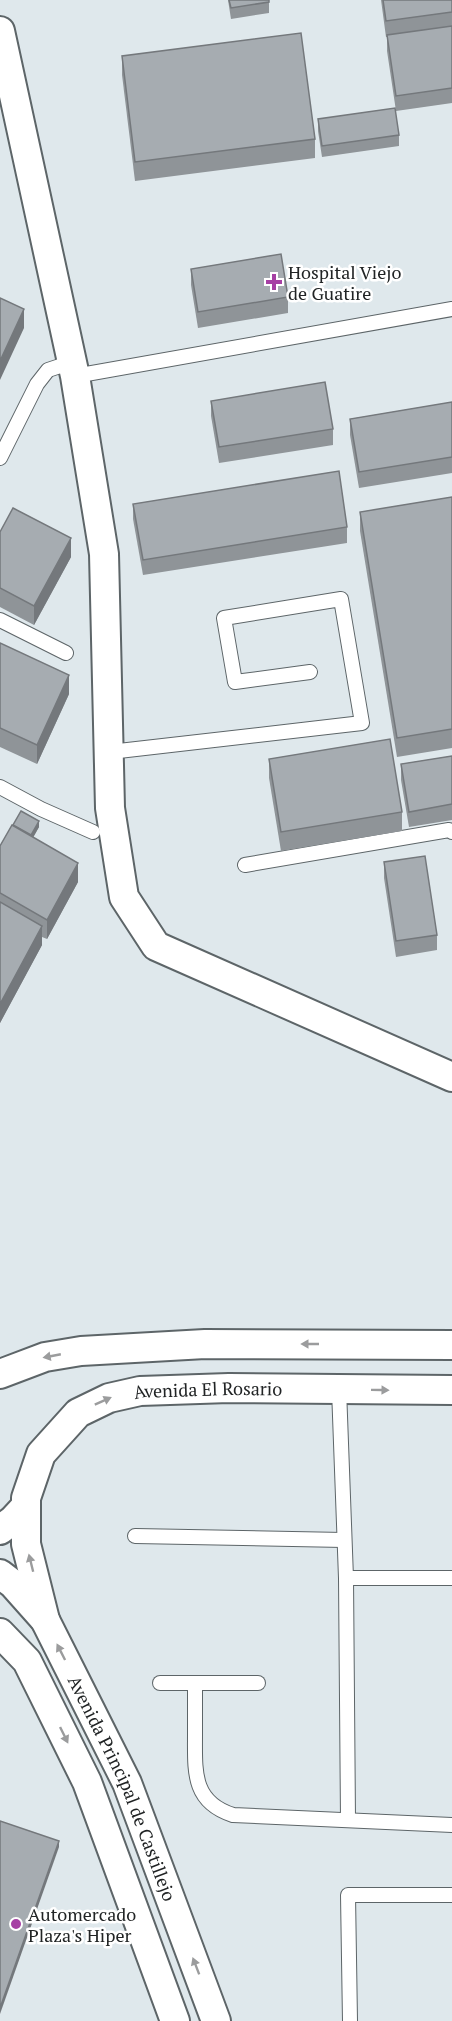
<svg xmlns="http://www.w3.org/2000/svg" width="452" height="2021" viewBox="0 0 452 2021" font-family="'PT Serif',serif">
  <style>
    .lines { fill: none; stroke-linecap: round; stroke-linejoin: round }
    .lane-casing { stroke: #5d6568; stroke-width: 16 }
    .street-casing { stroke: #5d6568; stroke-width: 32 }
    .lane { stroke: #fff; stroke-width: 14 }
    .street { stroke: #fff; stroke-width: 28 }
    .wall { fill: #8f9498 }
    .shaded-wall { fill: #74787c }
    .building { fill: #a6acb1; stroke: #74787c; stroke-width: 1.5 }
    .oneway { fill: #9b9c9d }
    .poi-dot { fill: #a640a4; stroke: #fff; stroke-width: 2 }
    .labels { text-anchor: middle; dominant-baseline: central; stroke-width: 5; stroke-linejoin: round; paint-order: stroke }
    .poi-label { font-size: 18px; fill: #212425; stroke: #fff; text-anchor: start }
    .street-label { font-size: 18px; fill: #212425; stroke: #fff }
  </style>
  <rect width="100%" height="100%" fill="#dfe8ec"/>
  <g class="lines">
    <defs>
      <g id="lane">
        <polyline points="75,376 452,309"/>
        <polyline points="0,458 37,384 48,370 72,362"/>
        <polyline points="0,620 66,653"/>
        <polyline points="110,752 362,723 341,599 224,618 235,682 310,672"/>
        <polyline points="0,787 41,809 93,832"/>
        <polyline points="245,865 449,830 452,832"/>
        <polyline points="339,1389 346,1578 348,1820"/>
        <polyline points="135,1536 344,1540"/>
        <polyline points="346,1578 452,1578"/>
        <polyline points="160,1683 258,1683"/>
        <path d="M195 1684C195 1701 195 1718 195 1735 195 1771 192 1802 233 1815L452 1825"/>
        <polyline points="350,2021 348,1895 452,1895"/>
      </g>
      <g id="street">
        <polyline points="0,31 75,376 104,554 110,808 124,897 156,946 452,1077"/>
        <polyline points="0,1374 45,1357 81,1351 205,1344 452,1345"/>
        <polyline points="0,1530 13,1520 26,1506"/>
        <path id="s1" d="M0 1574 13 1584 45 1620 127 1783 216 2021"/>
        <path id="s2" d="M45 1620 26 1544V1498L41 1454 78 1413 109 1398 140 1391 229 1388 452 1390"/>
        <polyline points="0,1633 27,1661 87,1782 175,2021"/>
      </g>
    </defs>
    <use href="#lane" class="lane-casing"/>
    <use href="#street" class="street-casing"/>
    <use href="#lane" class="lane"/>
    <use href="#street" class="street"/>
  </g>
  <g class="wall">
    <polygon points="228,0 269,0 269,13 231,19"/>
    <polygon points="381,0 452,0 452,103 396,111 387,51 387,37 386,37"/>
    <polygon points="122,56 315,139 315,158 135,181 122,75"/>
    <polygon points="318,119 399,135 399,146 322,157 318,131"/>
    <polygon points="191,269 288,297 288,313 198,328 191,285"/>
    <polygon points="211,401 333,429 333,445 219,463 211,416"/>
    <polygon points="452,402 452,473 359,488 350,435 350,419"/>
    <polygon points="452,497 452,748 397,757 360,531 360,512"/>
    <polygon points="133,504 347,527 347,543 143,575 133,519"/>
    <polygon points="0,532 71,557 34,625 0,607"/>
    <polygon points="0,643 69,694 37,764 0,747"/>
    <polygon points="452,756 452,820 409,827 401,780 401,764"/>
    <polygon points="269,759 402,812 402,831 281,851 269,778"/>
    <polygon points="13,825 39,827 33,837 78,882 47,939 42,937 42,945 0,1023 0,846"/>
    <polygon points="384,862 437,935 437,950 396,957 384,878"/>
  </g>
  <g class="shaded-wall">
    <polygon points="24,309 24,328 0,380 0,361"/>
    <polygon points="71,538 71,557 34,625 34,606"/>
    <polygon points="69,675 69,694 37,764 37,745"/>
    <polygon points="39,821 39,827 29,845 29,839"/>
    <polygon points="78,863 78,882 47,939 47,920"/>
    <polygon points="42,926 42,945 0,1023 0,1004"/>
    <polygon points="59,1841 59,1847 0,2014 0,2008"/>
  </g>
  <g class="building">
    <polygon points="229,0 269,0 269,2 231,8"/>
    <polygon points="383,0 452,0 452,12 386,21"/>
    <polygon points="452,26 452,88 396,96 387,35"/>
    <polygon points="301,33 315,139 135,162 122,56"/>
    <polygon points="395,108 399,135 322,146 318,119"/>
    <polygon points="281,254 288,297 198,312 191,269"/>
    <polygon points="0,298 24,309 0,361"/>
    <polygon points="325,382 333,429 219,447 211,401"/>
    <polygon points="452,402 452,457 359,472 350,419"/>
    <polygon points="339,471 347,527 143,560 133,504"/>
    <polygon points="452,497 452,729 397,738 360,512"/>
    <polygon points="13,508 71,538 34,606 0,588 0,532"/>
    <polygon points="0,643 69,675 37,745 0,728"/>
    <polygon points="390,739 402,812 281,832 269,759"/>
    <polygon points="452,756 452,804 409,812 401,764"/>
    <polygon points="21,811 39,821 31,835 13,825"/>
    <polygon points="12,825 78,863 47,920 0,893 0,846"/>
    <polygon points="425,856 437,935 396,941 384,862"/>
    <polygon points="0,902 42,926 0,1004"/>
    <polygon points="0,1821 59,1841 0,2008"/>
  </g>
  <defs><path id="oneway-solid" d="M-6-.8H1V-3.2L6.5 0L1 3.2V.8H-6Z" transform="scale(1.5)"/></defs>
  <g class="oneway">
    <use href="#oneway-solid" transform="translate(310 1344) rotate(-180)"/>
    <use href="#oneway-solid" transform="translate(52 1356) rotate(169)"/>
    <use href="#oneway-solid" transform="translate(380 1390) rotate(1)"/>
    <use href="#oneway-solid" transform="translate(103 1401) rotate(-24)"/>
    <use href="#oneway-solid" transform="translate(31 1563) rotate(-104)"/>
    <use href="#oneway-solid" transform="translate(61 1652) rotate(-117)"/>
    <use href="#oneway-solid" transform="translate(64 1735) rotate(64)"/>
    <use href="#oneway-solid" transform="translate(196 1966) rotate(-111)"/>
  </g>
  <g class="poi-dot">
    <path d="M271 273h6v6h6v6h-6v6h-6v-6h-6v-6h6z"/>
    <circle cx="16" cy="1924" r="6"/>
  </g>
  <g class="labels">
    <g class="poi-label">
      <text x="288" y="272">Hospital Viejo<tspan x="288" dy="21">de Guatire</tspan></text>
      <text x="28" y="1914">Automercado<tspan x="28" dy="21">Plaza's Hiper</tspan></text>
    </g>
    <g class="street-label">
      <text stroke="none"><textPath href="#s2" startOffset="360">Avenida El Rosario</textPath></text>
      <text stroke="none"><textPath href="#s1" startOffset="250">Avenida Principal de Castillejo</textPath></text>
    </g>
  </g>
</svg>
